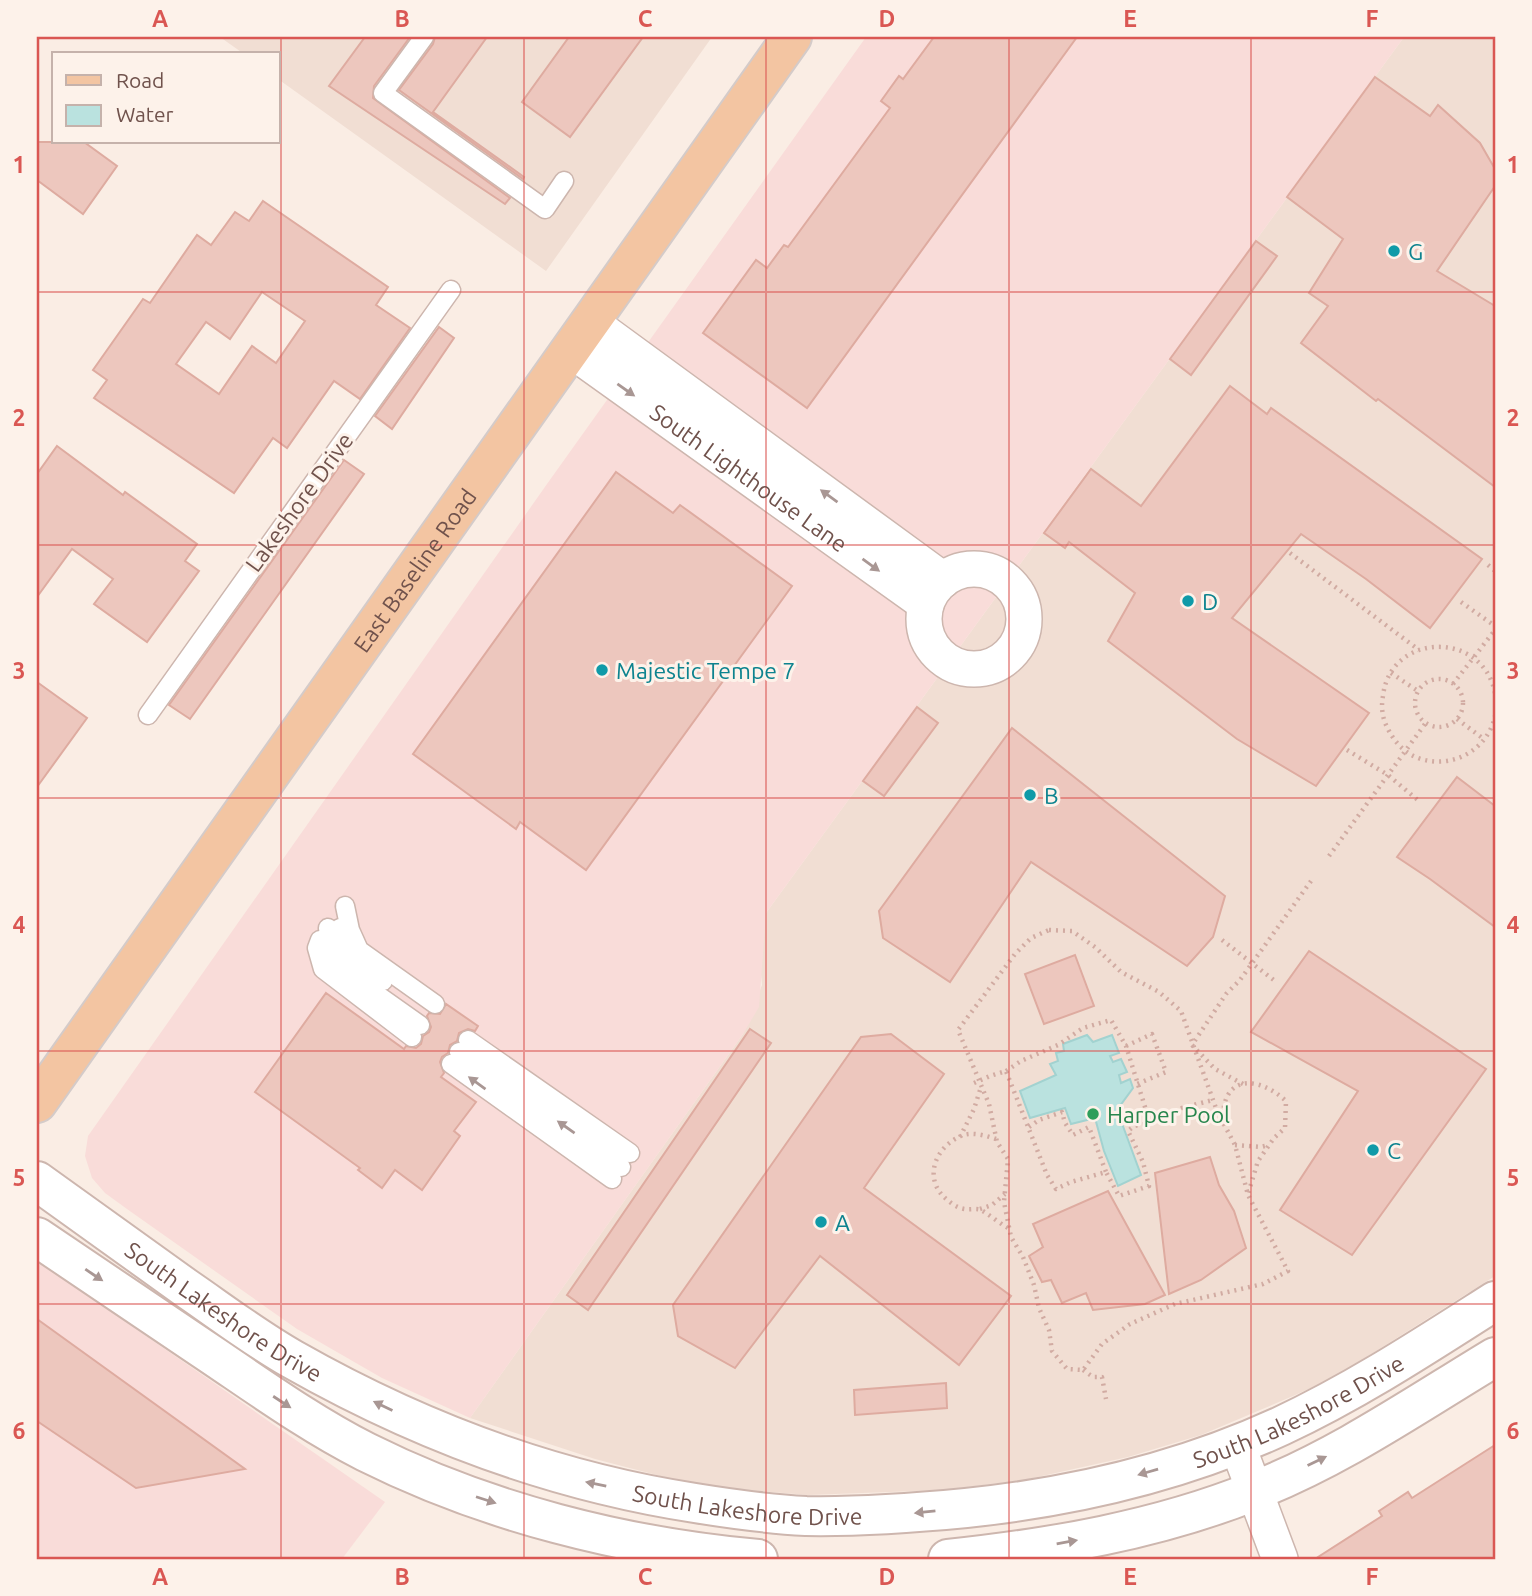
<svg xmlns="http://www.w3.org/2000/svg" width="1532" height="1596" viewBox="0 0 1532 1596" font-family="Ubuntu,sans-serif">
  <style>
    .residential { fill: #f1ded3 }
    .commercial { fill: #f9dcd9 }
    .water { fill: #bae2df; stroke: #a2d2d0; stroke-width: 2 }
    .building { fill: #edc7be; stroke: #deaba0; stroke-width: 2; fill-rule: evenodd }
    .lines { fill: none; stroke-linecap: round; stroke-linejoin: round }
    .service-casing { stroke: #cdb6ae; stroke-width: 21 }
    .minor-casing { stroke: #cdb6ae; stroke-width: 38 }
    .tertiary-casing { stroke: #cdb6ae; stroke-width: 42 }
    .primary-casing { stroke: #d4cbc9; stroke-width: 42 }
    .path { stroke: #d1aba2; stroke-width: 4.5; stroke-dasharray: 2 5; stroke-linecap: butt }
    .service { stroke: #fff; stroke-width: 18 }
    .minor { stroke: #fff; stroke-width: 35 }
    .tertiary { stroke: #fff; stroke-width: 38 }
    .primary { stroke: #f3c5a2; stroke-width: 38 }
    .oneway { fill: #a99794 }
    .grid { fill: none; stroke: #da5753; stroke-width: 2; stroke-opacity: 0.55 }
    .culture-dot { fill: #0f9aa8; stroke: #fdf2ea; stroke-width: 2.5 }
    .leisure-dot { fill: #2e9e5b; stroke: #fdf2ea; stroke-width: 2.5 }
    .labels { text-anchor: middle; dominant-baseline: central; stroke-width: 6; stroke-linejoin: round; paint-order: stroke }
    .culture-label { font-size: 23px; fill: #0d838f; stroke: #fdf2ea; text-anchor: start }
    .street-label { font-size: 23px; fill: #70524c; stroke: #fdf2ea }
    .leisure-label { font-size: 23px; fill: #27864d; stroke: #fdf2ea; text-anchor: start }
    .neatline { fill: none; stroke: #da5753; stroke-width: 2.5 }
    .grid-label { font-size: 23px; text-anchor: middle; font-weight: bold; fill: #da5753 }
  </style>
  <rect width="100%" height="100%" fill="#faede4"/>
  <g class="residential">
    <polygon points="220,37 712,37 546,271 278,79 278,54 244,54"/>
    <polygon points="1404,37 1495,37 1495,1276 1335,1377 1293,1396 1201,1435 1128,1457 1024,1480 943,1490 808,1495 699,1486 595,1459 470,1418 743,1034 762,985 760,963 766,913"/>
  </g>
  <g class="commercial">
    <polygon points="866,37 1404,37 766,913 759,1007 743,1034 470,1418 382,1378 297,1329 127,1209 105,1193 92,1178 85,1156 88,1136 547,484"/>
    <polygon points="37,1260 385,1502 342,1559 37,1559"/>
  </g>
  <polygon class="water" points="1087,1035 1093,1042 1112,1035 1119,1053 1110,1056 1113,1062 1121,1059 1127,1072 1119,1075 1121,1083 1130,1079 1133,1088 1117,1110 1141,1175 1118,1186 1104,1151 1095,1118 1071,1124 1065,1108 1030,1118 1020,1091 1056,1075 1050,1064 1058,1061 1056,1053 1064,1051 1063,1044"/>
  <g class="building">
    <polygon points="365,37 410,37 374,86 373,98 510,198 505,204 329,86"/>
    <polygon points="435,37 487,37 433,112 524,177 523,179 399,90 433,44"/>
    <polygon points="569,37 643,37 570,137 522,102"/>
    <polygon points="934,37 1077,37 807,408 703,333 756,260 767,268 784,245 788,247 890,108 881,101 899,76 903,79"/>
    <polygon points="1375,77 1430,116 1438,105 1480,143 1495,169 1495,186 1437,271 1495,306 1495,487 1378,399 1376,401 1301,343 1328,306 1309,293 1343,239 1287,197"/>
    <polygon points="37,142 84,142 117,166 83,214 37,180"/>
    <path d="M263 201 388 287 376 305 410 328 360 399 334 381 287 448 273 438 234 493 94 398 107 380 93 370 143 299 150 303 197 235 211 245 235 212 249 221ZM262 292 305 321 276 363 252 346 219 394 176 364 206 322 230 339Z"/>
    <polygon points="1256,241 1277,256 1191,375 1170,359"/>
    <polygon points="439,327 454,338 392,429 375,416"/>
    <polygon points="1230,386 1267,414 1271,408 1482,559 1430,628 1366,579 1301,534 1232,618 1369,713 1316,786 1237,739 1108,641 1135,593 1069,542 1065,548 1044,533 1091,469 1141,506"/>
    <polygon points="57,446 123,495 125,492 197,544 185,561 199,571 147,642 94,604 113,579 72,549 37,597 37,474"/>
    <polygon points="344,460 364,474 190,719 169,705"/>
    <polygon points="616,472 673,513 680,505 792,586 586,870 520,822 516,829 413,754"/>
    <polygon points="37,682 87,718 37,787"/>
    <polygon points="917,707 938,723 884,796 863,781"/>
    <polygon points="1012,728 1225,896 1213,937 1187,966 1031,862 950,982 883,938 879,911"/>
    <polygon points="1457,777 1495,806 1495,927 1430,879 1397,857"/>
    <polygon points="1309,951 1486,1069 1352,1255 1280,1210 1358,1091 1251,1032"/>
    <polygon points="1075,955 1094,1006 1044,1024 1025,974"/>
    <polygon points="326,993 404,1049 406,1046 416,1048 421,1044 423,1036 429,1032 431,1027 427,1016 429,1013 440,1014 446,1004 478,1026 475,1031 468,1029 459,1033 457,1041 450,1045 448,1053 442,1057 440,1062 444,1073 441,1077 476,1102 454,1131 460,1136 422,1190 395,1170 382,1188 358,1170 360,1168 255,1092"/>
    <polygon points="750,1029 771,1043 588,1310 567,1295"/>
    <polygon points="891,1034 944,1074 864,1188 1011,1296 959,1365 820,1256 735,1368 678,1336 673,1305 861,1037"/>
    <polygon points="1210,1157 1219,1185 1234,1211 1246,1248 1201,1280 1169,1294 1155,1173"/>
    <polygon points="1108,1191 1165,1295 1145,1304 1093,1310 1086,1293 1062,1303 1051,1280 1042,1282 1029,1256 1043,1247 1033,1224"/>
    <polygon points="37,1319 245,1469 136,1488 37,1421"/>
    <polygon points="946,1383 947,1408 855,1415 854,1390"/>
    <polygon points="1495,1445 1495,1559 1315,1559 1382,1516 1379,1511 1408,1492 1412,1498"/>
  </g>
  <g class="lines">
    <defs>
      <g id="service">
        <polyline points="424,37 383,93 545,209 564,181"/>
        <polyline points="148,715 451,290"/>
        <polyline points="345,906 350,930 359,950 435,1004"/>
        <polyline points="328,928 332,957 338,967 420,1025"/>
        <polyline points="340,928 347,956 383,981"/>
        <polyline points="320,940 317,948 323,969 412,1037"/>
        <polyline points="468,1040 630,1153"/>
        <polyline points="459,1052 621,1167"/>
        <polyline points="451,1064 612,1179"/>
      </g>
      <g id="minor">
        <polyline points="590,322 943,580"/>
        <path id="s1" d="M571 350 926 604"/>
        <circle cx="974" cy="619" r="50"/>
        <polyline points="1237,1444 1280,1559"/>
      </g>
      <g id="tertiary">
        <path id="s2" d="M37 1181C86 1216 136 1252 186 1288 221 1312 255 1338 292 1359 417 1430 552 1481 695 1503 732 1509 769 1514 806 1516 860 1517 913 1513 966 1508 1073 1497 1183 1471 1281 1426 1356 1391 1426 1345 1495 1301"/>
        <path d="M37 1237C91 1274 146 1310 200 1347 254 1383 307 1422 366 1452 486 1512 624 1547 758 1559"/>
        <path d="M948 1559C1051 1548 1157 1530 1254 1491 1339 1458 1417 1404 1495 1357"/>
      </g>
      <g id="primary">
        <path id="s3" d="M37 1103 792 37"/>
      </g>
    </defs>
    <use href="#service" class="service-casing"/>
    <use href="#minor" class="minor-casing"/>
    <use href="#tertiary" class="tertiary-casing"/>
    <use href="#primary" class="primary-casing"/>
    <g class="path">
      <polyline points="1290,553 1419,650"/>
      <polyline points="1488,565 1495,571"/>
      <polyline points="1461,602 1495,626"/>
      <polyline points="1391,673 1418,691"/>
      <circle cx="1439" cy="703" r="24"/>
      <polyline points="1453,684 1495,630"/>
      <path d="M1495 693C1483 630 1390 632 1383 696 1381 706 1382 717 1387 727 1394 742 1405 754 1421 759 1454 769 1488 749 1495 716"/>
      <polyline points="1457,719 1485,740"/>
      <polyline points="1347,750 1388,775 1419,801"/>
      <polyline points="1329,856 1425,724"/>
      <polygon points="1049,930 1072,931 1095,947 1121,972 1159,992 1181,1011 1217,1111 1235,1145 1248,1195 1288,1271 1263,1284 1175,1304 1130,1324 1102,1344 1083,1370 1067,1369 1052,1351 1049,1330 1039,1308 1034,1285 1023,1257 1011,1237 1004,1202 1008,1159 997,1142 989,1104 958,1030 1015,954 1031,938"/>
      <polyline points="1222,940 1275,981"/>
      <polyline points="1126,1046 1152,1034 1166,1072 1137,1084"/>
      <polyline points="1006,1071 1021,1061 1058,1045 1083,1028 1111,1020 1126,1046 1150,1123"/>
      <polyline points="974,1083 990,1076 1006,1071 1047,1175 1056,1189 1071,1182 1106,1172 1119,1196 1149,1186 1143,1162 1128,1131 1134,1126 1150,1123 1182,1108 1213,1100"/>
      <polyline points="1243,1084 1215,1069 1192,1045 1226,994 1240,980 1311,881"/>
      <path d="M1223 1122C1221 1074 1258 1075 1286 1101L1285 1128 1274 1138 1258 1161 1248 1194"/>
      <polyline points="1029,1127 1039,1120 1062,1112 1065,1123 1073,1135 1089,1127 1106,1172"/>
      <polyline points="960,1137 974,1109 981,1087"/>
      <path d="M996 1139C987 1136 974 1132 964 1135 939 1143 923 1173 942 1195 948 1201 956 1208 965 1209 970 1210 976 1208 981 1210 990 1215 999 1223 1008 1228"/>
      <polyline points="1235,1145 1261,1147 1269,1145"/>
      <polyline points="980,1209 992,1205 1005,1194"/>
      <polyline points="1083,1370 1093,1377 1102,1377 1106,1399"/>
    </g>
    <use href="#service" class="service"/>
    <use href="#minor" class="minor"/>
    <use href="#tertiary" class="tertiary"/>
    <use href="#primary" class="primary"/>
  </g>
  <defs><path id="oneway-solid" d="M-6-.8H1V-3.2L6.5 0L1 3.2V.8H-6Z" transform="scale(1.75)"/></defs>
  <g class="oneway">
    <use href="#oneway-solid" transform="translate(626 390) rotate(35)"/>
    <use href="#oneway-solid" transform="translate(829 496) rotate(-144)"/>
    <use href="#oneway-solid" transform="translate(871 565) rotate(36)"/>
    <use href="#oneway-solid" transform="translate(477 1083) rotate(-144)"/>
    <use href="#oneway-solid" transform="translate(566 1127) rotate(-145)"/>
    <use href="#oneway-solid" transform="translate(94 1275) rotate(34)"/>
    <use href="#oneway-solid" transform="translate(282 1402) rotate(33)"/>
    <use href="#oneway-solid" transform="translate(383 1406) rotate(-154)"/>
    <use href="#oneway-solid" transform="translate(1317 1461) rotate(-26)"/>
    <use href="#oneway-solid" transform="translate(1148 1472) rotate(164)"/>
    <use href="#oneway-solid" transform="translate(596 1484) rotate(-168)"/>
    <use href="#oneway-solid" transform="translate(486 1500) rotate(18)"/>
    <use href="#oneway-solid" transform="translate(925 1512) rotate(174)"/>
    <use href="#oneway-solid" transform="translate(1067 1542) rotate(-10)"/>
  </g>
  <path class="grid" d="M281 37V1559M524 37V1559M766 37V1559M1009 37V1559M1251 37V1559M37 292H1495M37 545H1495M37 798H1495M37 1051H1495M37 1304H1495"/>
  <g class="culture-dot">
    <circle cx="1394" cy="251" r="7"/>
    <circle cx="1188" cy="601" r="7"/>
    <circle cx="602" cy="670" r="7"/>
    <circle cx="1030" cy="795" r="7"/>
    <circle cx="1373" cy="1150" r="7"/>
    <circle cx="821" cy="1222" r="7"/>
  </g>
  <circle class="leisure-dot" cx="1093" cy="1114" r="7"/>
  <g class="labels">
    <g class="culture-label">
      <text x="1408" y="251">G</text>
      <text x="1202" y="601">D</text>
      <text x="616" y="670">Majestic Tempe 7</text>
      <text x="1044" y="795">B</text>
      <text x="1387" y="1150">C</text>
      <text x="835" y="1222">A</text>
    </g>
    <g class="street-label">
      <text stroke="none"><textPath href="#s1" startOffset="219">South Lighthouse Lane</textPath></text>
      <text transform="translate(299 502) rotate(-54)">Lakeshore Drive</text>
      <text stroke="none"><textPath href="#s3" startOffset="653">East Baseline Road</textPath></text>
      <text stroke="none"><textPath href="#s2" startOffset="228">South Lakeshore Drive</textPath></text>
      <text stroke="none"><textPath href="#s2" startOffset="1362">South Lakeshore Drive</textPath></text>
      <text stroke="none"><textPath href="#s2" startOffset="794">South Lakeshore Drive</textPath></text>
    </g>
    <g class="leisure-label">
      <text x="1107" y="1114">Harper Pool</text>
    </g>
  </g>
  <rect width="1532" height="1596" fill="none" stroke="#fdf2ea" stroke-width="77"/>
  <rect x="52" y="52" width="228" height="91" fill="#fdf2ea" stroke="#c5b2ab" stroke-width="2"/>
  <rect x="66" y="75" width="35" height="10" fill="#f3c5a2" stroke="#c5b2ab" stroke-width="2"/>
  <text x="116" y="88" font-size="21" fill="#70524c">Road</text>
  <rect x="66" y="105" width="35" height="21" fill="#bae2df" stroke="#c5b2ab" stroke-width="2"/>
  <text x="116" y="122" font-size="21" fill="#70524c">Water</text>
  <rect x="38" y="38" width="1456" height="1520" class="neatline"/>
  <g class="grid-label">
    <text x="160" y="27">A</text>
    <text x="402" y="27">B</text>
    <text x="645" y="27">C</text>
    <text x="887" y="27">D</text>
    <text x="1130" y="27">E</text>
    <text x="1372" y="27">F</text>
    <text x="19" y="173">1</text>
    <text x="1513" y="173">1</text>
    <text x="19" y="426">2</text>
    <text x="1513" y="426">2</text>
    <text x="19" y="679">3</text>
    <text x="1513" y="679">3</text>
    <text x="19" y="933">4</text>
    <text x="1513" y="933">4</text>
    <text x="19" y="1186">5</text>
    <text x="1513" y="1186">5</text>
    <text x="19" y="1439">6</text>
    <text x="1513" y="1439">6</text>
    <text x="160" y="1585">A</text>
    <text x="402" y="1585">B</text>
    <text x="645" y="1585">C</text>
    <text x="887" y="1585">D</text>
    <text x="1130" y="1585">E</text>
    <text x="1372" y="1585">F</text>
  </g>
</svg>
